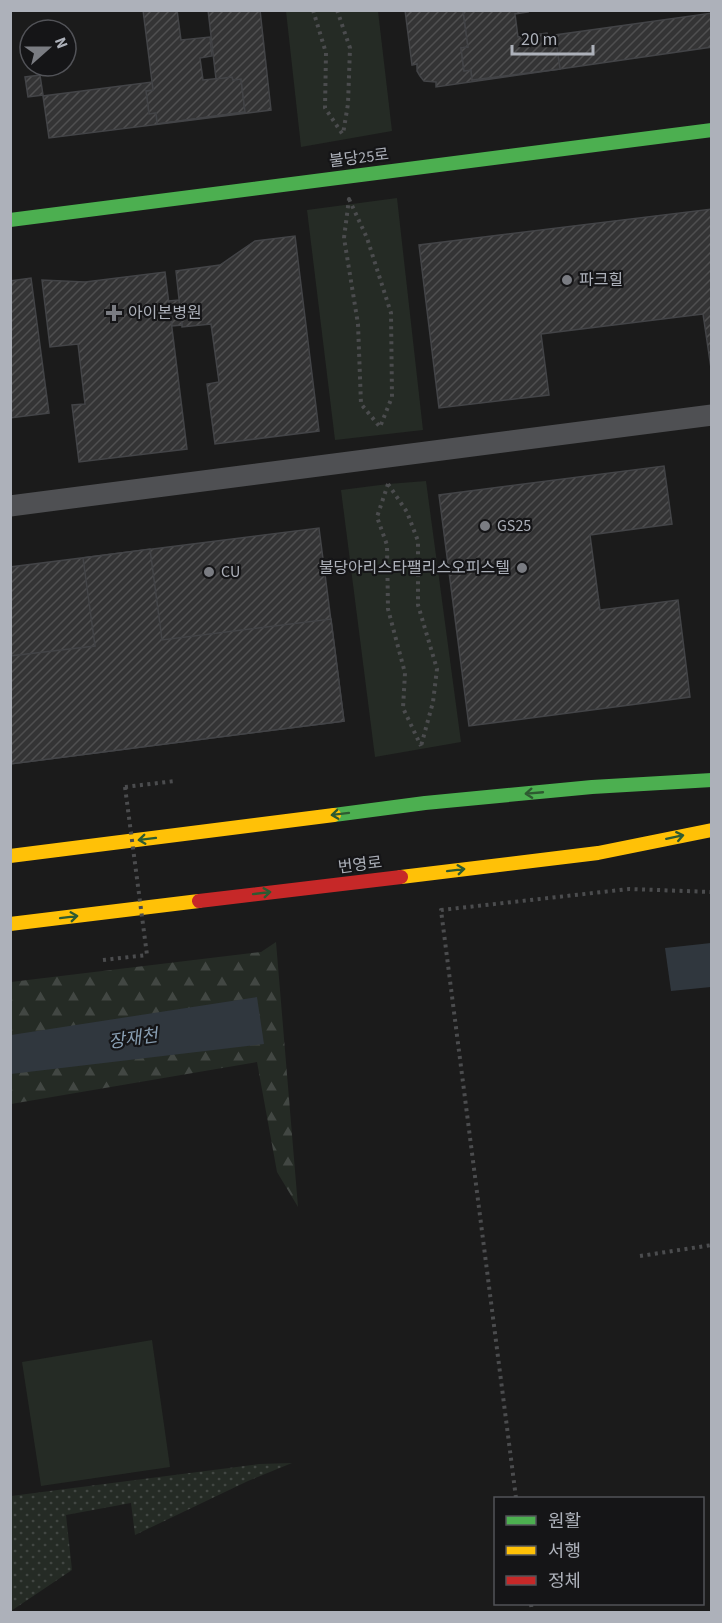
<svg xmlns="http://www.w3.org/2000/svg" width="722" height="1623" viewBox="0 0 722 1623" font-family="'Source Sans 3','Noto Sans KR',sans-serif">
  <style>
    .grass { fill: url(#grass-dots) }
    .forest { fill: url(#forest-firs) }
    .park { fill: #252b25 }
    .water { fill: #30373e }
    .building { fill: url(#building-hatch); stroke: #434447; stroke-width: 1.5 }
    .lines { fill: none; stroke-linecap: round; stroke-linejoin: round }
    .path { stroke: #4b4c4e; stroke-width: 4; stroke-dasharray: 3 4.5; stroke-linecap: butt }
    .street { stroke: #4f5053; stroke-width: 21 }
    .fast { stroke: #4caf50; stroke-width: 14 }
    .slow { stroke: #ffc107; stroke-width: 14 }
    .jam { stroke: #c62828; stroke-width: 14 }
    .path-bridge { stroke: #4b4c4e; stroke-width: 4; stroke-dasharray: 3 4.5; stroke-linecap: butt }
    .oneway { stroke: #2e5a31 }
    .poi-dot { fill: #7a7c82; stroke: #151517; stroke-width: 2 }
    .labels { text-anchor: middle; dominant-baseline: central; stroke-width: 4.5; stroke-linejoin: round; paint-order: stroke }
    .street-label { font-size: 16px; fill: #adb1ba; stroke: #151517 }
    .poi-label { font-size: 16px; fill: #adb1ba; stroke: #151517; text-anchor: start }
    .water-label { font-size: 18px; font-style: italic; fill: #889eb2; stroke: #151517 }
  </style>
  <defs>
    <pattern id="grass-dots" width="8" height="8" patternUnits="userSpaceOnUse" patternTransform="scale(1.5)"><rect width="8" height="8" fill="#252b25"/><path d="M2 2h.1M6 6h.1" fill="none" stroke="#424743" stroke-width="1.8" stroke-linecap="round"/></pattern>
    <pattern id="forest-firs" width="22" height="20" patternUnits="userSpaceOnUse" patternTransform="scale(1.5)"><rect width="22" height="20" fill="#252b25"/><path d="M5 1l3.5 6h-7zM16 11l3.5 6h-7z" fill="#424743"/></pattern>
    <pattern id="building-hatch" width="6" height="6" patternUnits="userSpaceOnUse" patternTransform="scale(1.5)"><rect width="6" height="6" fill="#343435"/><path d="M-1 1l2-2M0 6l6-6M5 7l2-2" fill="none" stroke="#4f4f50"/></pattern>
  </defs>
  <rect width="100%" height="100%" fill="#1b1b1b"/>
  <polygon class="grass" points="292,1463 248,1481 135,1535 131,1503 66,1515 72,1570 11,1611 11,1496 259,1464"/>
  <polygon class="forest" points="276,942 298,1207 277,1172 257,1062 11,1104 11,982 261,952"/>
  <g class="park">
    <polygon points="286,11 378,11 392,131 301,147"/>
    <polygon points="397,198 423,430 335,440 307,210"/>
    <polygon points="426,481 461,742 375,757 341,490 388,484"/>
    <polygon points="152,1340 170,1467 41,1486 22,1362"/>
  </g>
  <g class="water">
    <polygon points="711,943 711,987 671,991 665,948"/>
    <polygon points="257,997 264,1044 11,1074 11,1035"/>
  </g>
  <g class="building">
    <polygon points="143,10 177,10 181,40 210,37 212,56 200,58 203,80 232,77 233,80 241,79 245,112 157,124 156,113 149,114 146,91 153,90"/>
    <polygon points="208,10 260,10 271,110 49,138 43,96 152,82 153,90 146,91 149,114 156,113 157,124 245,112 241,79 233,80 232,77 216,79"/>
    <polygon points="405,10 463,10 468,47 461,48 464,71 471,70 472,80 560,69 555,35 712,13 712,47 436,87 436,82 424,81 420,76 417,71 417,64 412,65"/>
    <polygon points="463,10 527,10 528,12 515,14 518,37 547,33 548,36 555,35 560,69 472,80 471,70 464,71 461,48 468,47"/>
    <polygon points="40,75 43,95 28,97 25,77"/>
    <polygon points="712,209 712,375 703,314 541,334 549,395 439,408 419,245"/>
    <polygon points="295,236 319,431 215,444 207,384 219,382 211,324 182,327 176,271 220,265 255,241"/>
    <polygon points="165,272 187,449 79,462 72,405 85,404 78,344 50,347 42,280 85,282"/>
    <polygon points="31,278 49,413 10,418 10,281"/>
    <polygon points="179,300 182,325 172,326 169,301"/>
    <polygon points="664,466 672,524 590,535 600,610 678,600 690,697 469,726 439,495"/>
    <polygon points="319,528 344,721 10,764 10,567"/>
    <polygon points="150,549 162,640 331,619 344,721 10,764 10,656 95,646 83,558"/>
  </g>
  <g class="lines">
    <g class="path">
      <polyline points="313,10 326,53 325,108 343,135"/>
      <polyline points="337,10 350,48 348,104 343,134"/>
      <polygon points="349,199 367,238 391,313 392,397 380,427 361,404 358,324 344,238"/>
      <polyline points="388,484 407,512 418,541 418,605 437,669 433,702 421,746"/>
      <polyline points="388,484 377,517 387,545 388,609 405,673 403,708 421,746"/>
      <polyline points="125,787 175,781"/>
      <polyline points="103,960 147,955"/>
      <polyline points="640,1256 712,1245"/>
      <polyline points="516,1498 441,910 629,889 712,892"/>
      <polyline points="531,1604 532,1612"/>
    </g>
    <polyline class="street" points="10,506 712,415"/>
    <g class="fast">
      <polyline points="10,220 712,130"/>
      <polyline points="334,815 425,803 592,787 712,780"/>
    </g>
    <g class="slow">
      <polyline points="10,856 334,815"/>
      <polyline points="401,877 598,853 712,830"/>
      <polyline points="10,924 199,901"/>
    </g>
    <polyline class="jam" points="199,901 401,877"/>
    <polyline class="path-bridge" points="125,787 147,955"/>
  </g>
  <defs><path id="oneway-shaft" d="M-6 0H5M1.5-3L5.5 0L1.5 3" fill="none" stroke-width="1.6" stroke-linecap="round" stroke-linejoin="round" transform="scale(1.5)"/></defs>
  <g class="oneway">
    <use href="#oneway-shaft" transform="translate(534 793) rotate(175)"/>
    <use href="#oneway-shaft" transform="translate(340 814) rotate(173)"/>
    <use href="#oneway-shaft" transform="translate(675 837) rotate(-12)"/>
    <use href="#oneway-shaft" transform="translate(147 839) rotate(173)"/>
    <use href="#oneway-shaft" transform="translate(456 870) rotate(-7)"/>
    <use href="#oneway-shaft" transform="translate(262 893) rotate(-7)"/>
    <use href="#oneway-shaft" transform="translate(69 917) rotate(-7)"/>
  </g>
  <g class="poi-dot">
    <circle cx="567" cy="280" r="6"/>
    <path d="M111 304h6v6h6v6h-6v6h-6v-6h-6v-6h6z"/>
    <circle cx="485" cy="526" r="6"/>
    <circle cx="522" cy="568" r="6"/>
    <circle cx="209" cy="572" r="6"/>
  </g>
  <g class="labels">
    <g class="street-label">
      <text transform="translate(359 158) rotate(-7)">불당25로</text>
      <text transform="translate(360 865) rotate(-7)">번영로</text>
    </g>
    <g class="poi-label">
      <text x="579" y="280">파크힐</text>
      <text x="128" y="313">아이본병원</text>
      <text x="497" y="526">GS25</text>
      <text x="510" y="568" text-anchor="end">불당아리스타팰리스오피스텔</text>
      <text x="221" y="572">CU</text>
    </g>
    <g class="water-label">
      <text transform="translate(133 1039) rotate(-8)">장재천</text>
    </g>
  </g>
  <rect width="722" height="1623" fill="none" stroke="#adb1ba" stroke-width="24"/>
  <rect x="494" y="1497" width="210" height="108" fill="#151517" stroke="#525358" stroke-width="1.5"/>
  <rect x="506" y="1516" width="30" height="9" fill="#4caf50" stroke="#525358" stroke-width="1.5"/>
  <text x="548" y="1527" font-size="18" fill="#adb1ba">원활</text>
  <rect x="506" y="1546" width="30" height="9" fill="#ffc107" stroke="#525358" stroke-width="1.5"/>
  <text x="548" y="1557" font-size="18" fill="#adb1ba">서행</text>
  <rect x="506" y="1576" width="30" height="9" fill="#c62828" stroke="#525358" stroke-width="1.5"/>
  <text x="548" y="1587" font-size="18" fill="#adb1ba">정체</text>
  <g transform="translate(48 48) rotate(69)"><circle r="28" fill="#151517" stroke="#525358" stroke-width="1.5"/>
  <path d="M0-4.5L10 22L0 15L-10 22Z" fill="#7a7c82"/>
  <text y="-9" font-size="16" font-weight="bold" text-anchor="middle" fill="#adb1ba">N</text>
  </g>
  <path d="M512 45v9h81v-9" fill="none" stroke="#adb1ba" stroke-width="3"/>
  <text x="521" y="45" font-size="18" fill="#adb1ba" stroke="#151517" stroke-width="4.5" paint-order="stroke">20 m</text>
</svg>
